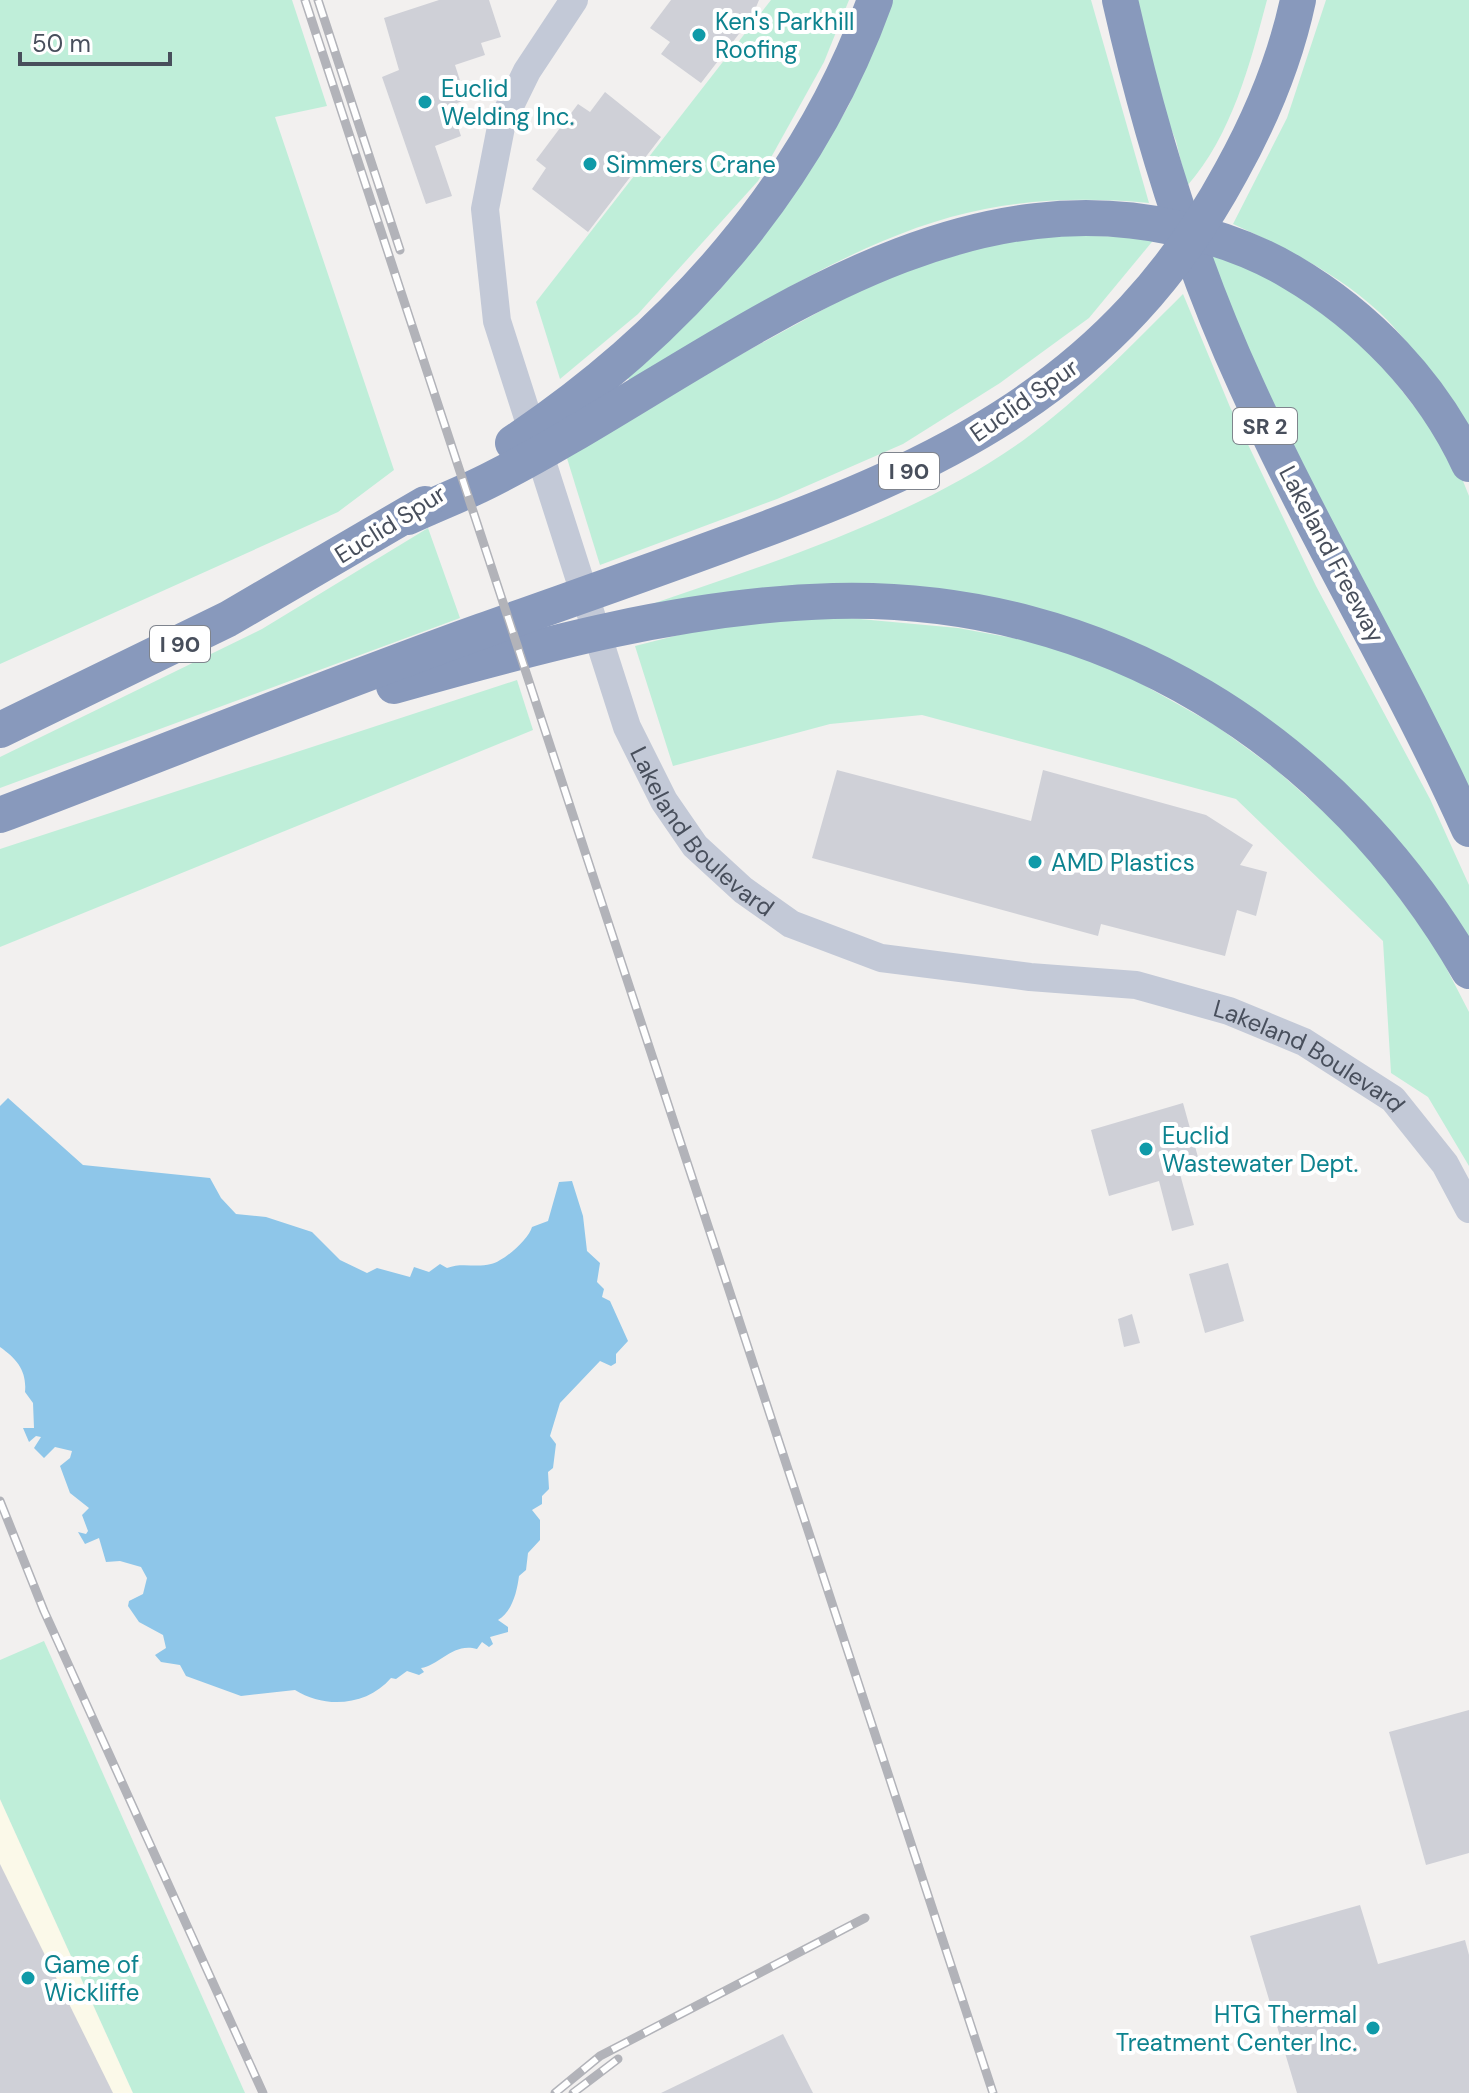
<svg xmlns="http://www.w3.org/2000/svg" width="1469" height="2093" viewBox="0 0 1469 2093" font-family="'DM Sans',sans-serif">
  <style>
    .commercial { fill: #fbf9e9 }
    .green { fill: #bfeed9 }
    .water { fill: #8ec6e9 }
    .building { fill: #cfd0d7 }
    .lines { fill: none; stroke-linecap: round; stroke-linejoin: round }
    .secondary { stroke: #c3c9d7; stroke-width: 28 }
    .highway { stroke: #8899bc; stroke-width: 36 }
    .rail-casing { stroke: #b2b3b9; stroke-width: 9 }
    .rail { stroke: #fff; stroke-width: 6; stroke-dasharray: 18; stroke-linecap: butt }
    .culture-dot { fill: #0f9aa8; stroke: #fff; stroke-width: 3 }
    .labels { text-anchor: middle; dominant-baseline: central; stroke-width: 8; stroke-linejoin: round; paint-order: stroke }
    .shield { fill: #fff; stroke: #7f848d; stroke-width: 2 }
    .shield-label { font-size: 22px; font-weight: bold; fill: #484f5c }
    .culture-label { font-size: 24px; fill: #0d838f; stroke: #fff; text-anchor: start }
    .street-label { font-size: 24px; fill: #484f5c; stroke: #fff }
  </style>
  <rect width="100%" height="100%" fill="#f2f0ef"/>
  <polygon class="commercial" points="0,1799 133,2093 0,2093"/>
  <g class="green">
    <polygon points="0,0 292,0 327,106 275,117 394,470 338,512 0,664"/>
    <polygon points="771,0 849,0 824,62 758,181 638,314 560,379 536,302"/>
    <path d="M892 0H1091L1149 203C1094 198 1040 198 985 209 860 233 739 318 630 382L626 374 718 292 812 167 849 105Z"/>
    <path d="M1134 0H1267C1250 64 1232 135 1187 186L1176 141 1158 97Z"/>
    <path d="M1326 0H1469V436C1444 394 1415 346 1379 312 1337 273 1285 248 1233 224L1287 118Z"/>
    <polygon points="1023,235 1156,237 1089,318 1000,383 903,444 777,499 600,565 566,455 639,410 881,278"/>
    <polygon points="1214,250 1263,269 1370,350 1453,456 1469,496 1469,792 1277,434 1208,259"/>
    <path d="M1183 294 1230 407 1316 586 1430 799 1469 885V952L1322 769 1057 620 629 612C761 566 911 521 1025 439 1082 397 1133 344 1183 294Z"/>
    <polygon points="428,528 460,618 0,788 0,757 262,629"/>
    <polygon points="838,617 958,628 1035,642 1106,664 1215,725 1274,768 1359,843 1435,946 1469,1012 1469,1166 1428,1097 1391,1073 1383,941 1236,799 922,715 830,724 673,766 635,646 726,623"/>
    <polygon points="517,680 533,730 0,947 0,849"/>
    <polygon points="44,1641 245,2093 133,2093 0,1799 0,1660"/>
  </g>
  <path class="water" d="M8 1098 83 1165 210 1178 221 1198 236 1214 266 1217 312 1232 340 1260 367 1273 377 1268 410 1277 414 1267 429 1272 440 1264 447 1268C462 1262 475 1268 491 1264 503 1262 529 1239 532 1227L548 1221 559 1182 572 1181 583 1216 587 1251 600 1263 597 1282 604 1289 602 1297 610 1301 628 1341 616 1354V1363L611 1366 600 1361 560 1403 550 1436 556 1444 553 1468 548 1472 549 1489 542 1496V1504L532 1510 540 1520V1540L528 1553 526 1570 519 1576C517 1592 512 1612 498 1620L508 1627V1632L490 1637 493 1644 489 1647 482 1642 477 1649C453 1642 440 1665 421 1668L424 1672 419 1675 407 1671 396 1679 391 1678C367 1706 325 1709 295 1690L241 1696 186 1676 180 1665 161 1662 155 1655 166 1648 163 1635 139 1622 128 1606 129 1601 143 1594 147 1578 141 1567 120 1561 106 1562 99 1538 85 1544 78 1532 86 1534 88 1531 82 1515 89 1508 70 1493 60 1466 70 1458 72 1451 55 1447 44 1458 34 1448 41 1437 36 1436 29 1442 23 1428H34L33 1403 25 1392C27 1371 17 1359 0 1347V1106Z"/>
  <g class="building">
    <polygon points="439,0 489,0 501,37 481,43 485,55 455,65 466,99 451,106 461,136 435,146 452,196 426,204 382,77 399,70 384,18"/>
    <polygon points="671,0 759,0 752,17 701,83 661,54 670,42 650,28"/>
    <polygon points="605,92 661,137 588,232 532,189 546,168 536,160 578,104 590,112"/>
    <polygon points="837,770 1031,821 1043,770 1206,815 1253,845 1240,865 1267,872 1256,916 1237,910 1225,956 1101,924 1098,936 812,858"/>
    <polygon points="1183,1103 1201,1168 1180,1174 1194,1225 1172,1231 1159,1181 1109,1196 1091,1130"/>
    <polygon points="1228,1263 1244,1321 1205,1333 1189,1274"/>
    <polygon points="1132,1314 1140,1343 1124,1347 1118,1319"/>
    <polygon points="1469,1710 1469,1853 1426,1865 1389,1732"/>
    <polygon points="0,1864 113,2093 0,2093"/>
    <polygon points="1360,1905 1378,1964 1465,1940 1469,1955 1469,2093 1297,2093 1250,1936"/>
    <polygon points="783,2034 813,2093 661,2093"/>
  </g>
  <g class="lines">
    <path class="secondary" id="s1" d="M574 0 527 71 502 122 485 209 497 321 627 727 664 801 695 846 743 890 791 924 881 958 1030 977 1136 985 1229 1011 1304 1042 1393 1099 1445 1164 1469 1209"/>
    <g class="highway">
      <path d="M1120 0C1150 133 1189 261 1246 385 1314 536 1401 677 1469 829"/>
      <path d="M513 443C676 334 808 186 875 0"/>
      <path d="M408 517C436 504 465 493 492 479 703 372 923 171 1176 228 1216 237 1256 251 1291 272 1366 316 1432 384 1469 464"/>
      <path d="M394 686C536 646 685 605 833 601 1104 594 1336 740 1469 971"/>
      <polyline points="0,730 228,619 425,504"/>
      <path d="M0 815C161 754 320 689 482 631 563 602 644 574 725 544 943 465 1115 386 1231 172 1261 118 1285 61 1298 0"/>
    </g>
    <defs>
      <g id="rail">
        <polyline points="305,0 993,2093"/>
        <polyline points="318,0 400,250"/>
        <polyline points="0,1501 44,1611 263,2093"/>
        <polyline points="555,2093 600,2056 865,1918"/>
        <polyline points="573,2093 618,2059"/>
      </g>
    </defs>
    <use href="#rail" class="rail-casing"/>
    <use href="#rail" class="rail"/>
  </g>
  <g class="culture-dot">
    <circle cx="699" cy="35" r="8"/>
    <circle cx="425" cy="102" r="8"/>
    <circle cx="590" cy="164" r="8"/>
    <circle cx="1035" cy="862" r="8"/>
    <circle cx="1146" cy="1149" r="8"/>
    <circle cx="28" cy="1978" r="8"/>
    <circle cx="1373" cy="2028" r="8"/>
  </g>
  <g class="labels">
    <g class="shield">
      <rect x="1233" y="408" width="64" height="36" rx="6"/>
      <rect x="879" y="453" width="60" height="36" rx="6"/>
      <rect x="150" y="626" width="60" height="36" rx="6"/>
    </g>
    <g class="shield-label">
      <text x="1265" y="426">SR 2</text>
      <text x="909" y="471">I 90</text>
      <text x="180" y="644">I 90</text>
    </g>
    <g class="culture-label">
      <text x="715" y="21">Ken's Parkhill<tspan x="715" dy="28">Roofing</tspan></text>
      <text x="441" y="88">Euclid<tspan x="441" dy="28">Welding Inc.</tspan></text>
      <text x="606" y="164">Simmers Crane</text>
      <text x="1051" y="862">AMD Plastics</text>
      <text x="1162" y="1135">Euclid<tspan x="1162" dy="28">Wastewater Dept.</tspan></text>
      <text x="44" y="1964">Game of<tspan x="44" dy="28">Wickliffe</tspan></text>
      <text x="1357" y="2014" text-anchor="end">HTG Thermal<tspan x="1357" dy="28">Treatment Center Inc.</tspan></text>
    </g>
    <g class="street-label">
      <text transform="translate(1024 400) rotate(-35)">Euclid Spur</text>
      <text transform="translate(390 524) rotate(-32)">Euclid Spur</text>
      <text transform="translate(1332 554) rotate(62)">Lakeland Freeway</text>
      <text stroke="none"><textPath href="#s1" startOffset="900">Lakeland Boulevard</textPath></text>
      <text stroke="none"><textPath href="#s1" startOffset="1572">Lakeland Boulevard</textPath></text>
    </g>
  </g>
  <path d="M20 52v12h150v-12" fill="none" stroke="#484f5c" stroke-width="4"/>
  <text x="32" y="52" font-size="24" fill="#484f5c" stroke="#ffffff" stroke-width="6" paint-order="stroke">50 m</text>
</svg>
